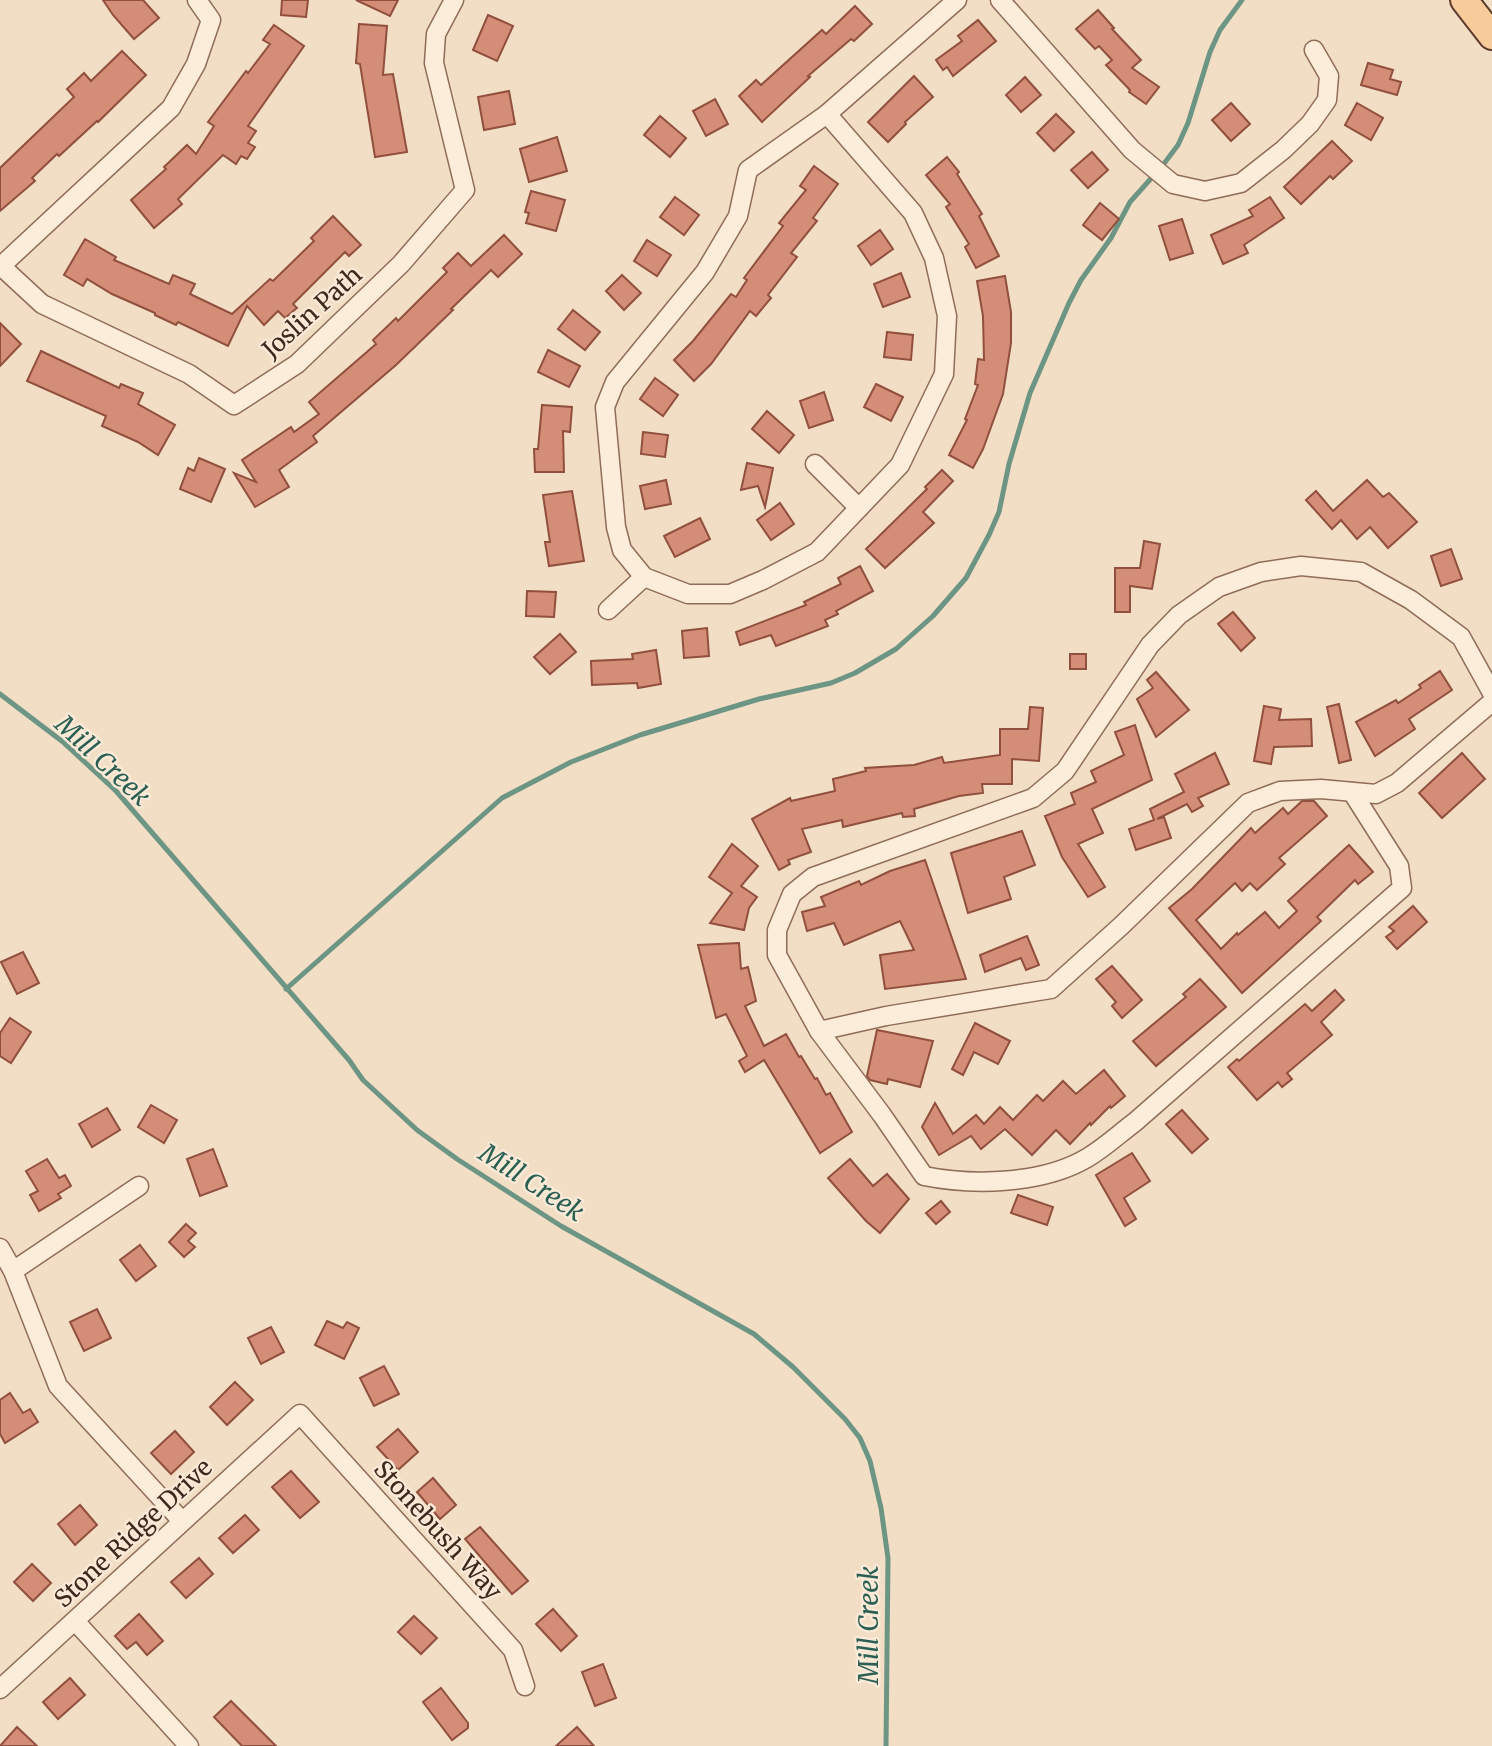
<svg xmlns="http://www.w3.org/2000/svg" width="1492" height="1746" viewBox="0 0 1492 1746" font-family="Merriweather,serif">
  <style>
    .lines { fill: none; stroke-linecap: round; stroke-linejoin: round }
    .stream { stroke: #6d9584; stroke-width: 5 }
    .building { fill: #d48e78; stroke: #914f3d; stroke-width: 2 }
    .street-casing { stroke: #8f6d59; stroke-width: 21 }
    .primary-casing { stroke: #5d3b2d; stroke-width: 30 }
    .street { stroke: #fcecda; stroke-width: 18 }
    .primary { stroke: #f8cb9b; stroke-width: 26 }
    .labels { text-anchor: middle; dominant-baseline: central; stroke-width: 5; stroke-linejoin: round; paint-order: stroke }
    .street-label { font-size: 24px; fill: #3e281e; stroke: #f9e9d6 }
    .water-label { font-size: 26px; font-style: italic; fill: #2c5f53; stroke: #f9e9d6 }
  </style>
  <rect width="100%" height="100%" fill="#f2ddc5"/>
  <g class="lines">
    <g class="stream">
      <polyline points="0,694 63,742 116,791 349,1060 363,1080 417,1130 457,1159 561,1226 754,1334 793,1367 845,1419 860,1438 870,1461 881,1508 888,1558 886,1746"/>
      <polyline points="286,989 502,798 571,762 640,735 759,699 831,683 855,673 896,649 933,616 966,578 989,535 999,512 1009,464 1030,393 1069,303 1081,280 1111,238 1130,202 1163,165 1178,145 1188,123 1210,52 1220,30 1242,0"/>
    </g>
  </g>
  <g class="building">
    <polygon points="103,0 143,0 159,18 134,39 113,15"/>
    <polygon points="282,0 308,0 306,17 281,15"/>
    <polygon points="356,0 398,0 390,16"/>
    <polygon points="855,6 872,24 854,41 851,39 808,76 810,77 762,122 739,96 756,80 761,85 822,30 826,34"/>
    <polygon points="1098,10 1114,28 1112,29 1141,60 1132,68 1159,87 1146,104 1129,92 1130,90 1106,65 1112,60 1099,46 1095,49 1076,29"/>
    <polygon points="488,15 513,26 497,61 473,50"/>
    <polygon points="978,20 996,41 953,76 947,67 943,70 936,60 962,41 958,36"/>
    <polygon points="359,24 387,26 383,75 393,74 407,152 375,157 360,64 356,63"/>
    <polygon points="274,25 304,46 248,126 256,131 248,143 255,147 247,159 241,156 236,164 223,155 178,199 182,204 154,228 131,200 166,169 164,167 187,145 196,154 214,126 208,122 246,71 248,73 270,44 263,40"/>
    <polygon points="122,51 146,75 98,122 97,121 59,156 57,154 32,178 35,181 0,211 0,168 74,97 67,89 84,73 91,81"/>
    <polygon points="1368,63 1393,70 1390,79 1401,82 1397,95 1361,85"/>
    <polygon points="914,76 933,97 905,122 906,124 888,142 868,122"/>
    <polygon points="1025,77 1041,95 1021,112 1006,95"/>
    <polygon points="509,91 515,124 484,130 478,97"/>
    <polygon points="715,99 728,124 706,136 693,111"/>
    <polygon points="1231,103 1250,124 1231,141 1212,120"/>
    <polygon points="1357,103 1383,118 1371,140 1345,125"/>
    <polygon points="1056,114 1074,132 1054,151 1037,133"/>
    <polygon points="660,116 686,138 670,157 644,135"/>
    <polygon points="557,137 567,171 529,182 520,149"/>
    <polygon points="1332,141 1352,161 1333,179 1330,176 1301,204 1284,187"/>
    <polygon points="1092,152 1108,170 1088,188 1071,170"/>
    <polygon points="947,157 959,172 957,174 982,214 979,216 999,256 976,268 965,247 969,244 946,207 950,204 926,175"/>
    <polygon points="814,166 838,184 813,218 817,221 791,253 797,257 768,295 771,298 756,316 750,311 711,364 694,381 674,360 693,341 731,294 736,297 747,280 744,278 783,226 779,223 806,190 800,186"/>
    <polygon points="531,191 565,200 556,231 526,223 529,213 525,212"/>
    <polygon points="675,197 699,215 684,235 660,217"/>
    <polygon points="1270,197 1284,218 1244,245 1248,253 1223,264 1211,235 1253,216 1249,210"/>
    <polygon points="1100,203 1119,219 1102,240 1083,225"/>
    <polygon points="333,216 361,245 349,256 345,252 293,304 297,308 285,318 278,311 264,325 247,306 228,346 178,322 176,325 155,315 155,313 112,294 87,279 83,286 64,275 85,239 116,257 114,260 169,284 173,275 195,284 190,294 232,314 270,279 273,281 314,241 311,238"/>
    <polygon points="1182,219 1193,253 1170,260 1159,226"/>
    <polygon points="880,230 893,249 871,265 858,246"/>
    <polygon points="504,235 522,254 498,277 491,270 451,309 453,310 396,365 313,436 317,442 279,470 289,487 255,507 234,473 256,482 242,460 291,427 294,432 319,414 309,402 376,344 373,340 396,318 398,321 447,272 443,268 458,253 471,266"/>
    <polygon points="647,240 671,255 657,276 634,261"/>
    <polygon points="901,273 910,297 883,307 874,284"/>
    <polygon points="622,275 641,293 624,310 606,291"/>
    <polygon points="1005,276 1011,312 1011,343 1003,394 983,449 973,468 949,455 967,420 965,419 978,385 975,384 978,359 984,360 983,316 977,281"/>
    <polygon points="573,310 600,332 585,350 558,329"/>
    <polygon points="0,323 21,344 0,366"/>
    <polygon points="887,332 913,335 911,360 884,357"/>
    <polygon points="548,350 580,366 569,387 538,372"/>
    <polygon points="41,351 119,388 121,384 143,393 138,404 175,425 158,455 138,442 102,426 106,416 27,381"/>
    <polygon points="655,378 678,395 663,416 640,399"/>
    <polygon points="876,384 903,397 891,421 864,407"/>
    <polygon points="824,392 833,420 809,428 800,401"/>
    <polygon points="542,405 572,407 570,432 563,431 564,472 535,472 534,449 538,449"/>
    <polygon points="767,411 794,435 779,453 752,429"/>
    <polygon points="643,432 668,435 665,457 641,454"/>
    <polygon points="199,458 225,469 211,502 180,489 188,468 194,471"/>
    <polygon points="747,463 773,468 765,507 758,486 741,490"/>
    <polygon points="942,470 953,481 923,512 934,523 885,568 866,549 927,489 925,487"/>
    <polygon points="666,480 671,504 645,509 640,486"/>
    <polygon points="1367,480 1383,497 1389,493 1417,522 1388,548 1370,527 1357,539 1341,520 1332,529 1306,500 1316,491 1333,511"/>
    <polygon points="572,491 584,561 549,566 545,542 550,542 543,495"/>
    <polygon points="780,503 794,524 771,540 757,520"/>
    <polygon points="700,518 710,539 675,557 664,536"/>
    <polygon points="1144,541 1160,544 1152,589 1130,586 1130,612 1115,612 1115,568 1140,568"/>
    <polygon points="1451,549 1462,579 1441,586 1431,556"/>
    <polygon points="860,566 873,591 836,611 838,614 825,620 828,626 776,646 771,635 740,645 736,632 806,605 804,602 841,584 838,578"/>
    <polygon points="527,591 556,592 554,617 526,616"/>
    <polygon points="1233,612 1255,638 1241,651 1218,624"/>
    <polygon points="707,628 709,656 684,658 682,631"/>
    <polygon points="560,634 576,652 550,674 534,657"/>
    <polygon points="656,650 661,684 638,688 637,683 592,685 591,661 633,659 632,654"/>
    <rect x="1070" y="654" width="16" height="15"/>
    <polygon points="1440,671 1452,690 1409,719 1415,729 1375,756 1356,722 1396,700 1398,703 1421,688 1419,685"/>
    <polygon points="1156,672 1189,710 1156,737 1137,699 1153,688 1147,680"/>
    <polygon points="1339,704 1351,760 1339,763 1327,707"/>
    <polygon points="1264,706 1281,709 1279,720 1311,719 1312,746 1274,747 1271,764 1254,761"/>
    <polygon points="1030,707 1043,708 1039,761 1012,759 1012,784 982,784 983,793 959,796 914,809 915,816 903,817 902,813 843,827 842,820 802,829 811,852 788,860 790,864 779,870 752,819 790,798 791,801 835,791 833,779 866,771 865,768 914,765 942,757 944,763 1000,755 1000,729 1028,729"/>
    <polygon points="1135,725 1152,780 1092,809 1103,833 1078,844 1105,887 1088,897 1062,857 1045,816 1075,804 1071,793 1096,782 1091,771 1124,755 1115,732"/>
    <polygon points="1215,753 1229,784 1198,798 1203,806 1192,812 1187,804 1157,819 1164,817 1171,838 1136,850 1129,829 1154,820 1150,809 1184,792 1175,774"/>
    <polygon points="1462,753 1485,779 1442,818 1419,793"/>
    <polygon points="1302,801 1314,801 1327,816 1279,858 1285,864 1257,890 1250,883 1242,891 1235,883 1196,920 1221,949 1237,933 1238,935 1265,912 1279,928 1297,911 1288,901 1349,845 1373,872 1358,884 1355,880 1317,917 1321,921 1242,993 1169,908 1192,889 1251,828 1255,833 1283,808 1288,814"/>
    <polygon points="1022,831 1035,865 1004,877 1011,899 968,913 951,853"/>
    <polygon points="732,844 758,866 741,886 757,897 749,908 744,930 710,923 732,893 709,877"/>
    <polygon points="925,860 966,979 885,989 880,955 914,950 900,921 844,945 834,923 807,931 802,912 825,906 821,897 859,881 861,885 890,871"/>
    <polygon points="1413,906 1427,922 1397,949 1386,937 1394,931 1389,927"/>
    <polygon points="1027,936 1039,965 1026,970 1021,958 985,972 980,955"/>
    <polygon points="739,943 741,969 748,967 756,1001 745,1006 764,1046 786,1034 799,1057 801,1056 815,1079 817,1078 826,1095 830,1093 852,1132 820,1153 764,1060 745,1072 739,1061 747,1056 726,1014 716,1018 698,945"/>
    <polygon points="23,952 39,983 17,994 1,962"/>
    <polygon points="1112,966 1142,1000 1122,1018 1112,1006 1116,1002 1096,979"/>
    <polygon points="1200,979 1226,1007 1156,1066 1133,1041 1186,997 1183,994"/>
    <polygon points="1335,990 1344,1000 1321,1022 1332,1035 1287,1073 1292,1079 1282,1087 1278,1082 1257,1100 1228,1067 1237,1059 1239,1061 1305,1004 1312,1011"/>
    <polygon points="10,1018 31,1032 11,1063 0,1056 0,1033"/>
    <polygon points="975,1023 1010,1041 998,1064 974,1052 963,1075 952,1069"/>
    <polygon points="877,1030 933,1041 920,1087 888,1079 887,1084 870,1080 867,1076"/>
    <polygon points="1104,1070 1125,1096 1111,1108 1110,1106 1091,1125 1090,1123 1070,1144 1056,1130 1032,1155 1005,1129 981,1149 971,1136 939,1155 922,1127 935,1103 953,1134 976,1115 984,1124 1000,1107 1013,1120 1037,1095 1043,1101 1063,1081 1076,1094"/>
    <polygon points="151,1105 177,1120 164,1143 138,1127"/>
    <polygon points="107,1108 120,1130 92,1147 79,1124"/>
    <polygon points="1182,1110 1208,1139 1192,1153 1166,1124"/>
    <polygon points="213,1149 227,1186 200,1196 187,1159"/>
    <polygon points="1132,1153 1150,1181 1124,1198 1136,1219 1125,1226 1096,1175"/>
    <polygon points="47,1159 59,1178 65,1175 71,1186 58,1194 61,1198 39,1211 30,1195 38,1191 26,1171"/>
    <polygon points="850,1159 873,1186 887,1174 909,1199 880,1233 866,1221 828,1178"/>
    <polygon points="1018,1195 1053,1207 1047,1225 1011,1213"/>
    <polygon points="941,1201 950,1212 936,1224 926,1213"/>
    <polygon points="186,1224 196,1233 188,1241 195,1247 184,1257 169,1242"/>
    <polygon points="140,1245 156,1266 136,1281 120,1260"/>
    <polygon points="97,1309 111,1338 84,1351 70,1322"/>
    <polygon points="327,1321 343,1328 347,1322 359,1328 344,1359 315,1345"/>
    <polygon points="271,1327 284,1352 261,1364 248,1338"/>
    <polygon points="384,1366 399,1394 374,1406 360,1378"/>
    <polygon points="235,1382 253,1400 227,1425 210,1407"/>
    <polygon points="10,1393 23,1413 30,1409 38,1422 5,1443 0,1434 0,1400"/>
    <polygon points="398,1429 418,1452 398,1470 377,1447"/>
    <polygon points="175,1431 194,1452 171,1474 151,1453"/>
    <polygon points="291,1471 319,1502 300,1518 272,1487"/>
    <polygon points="433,1478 456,1505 440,1519 417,1492"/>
    <polygon points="80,1505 97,1525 75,1545 58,1524"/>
    <polygon points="245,1515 259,1530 233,1553 219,1538"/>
    <polygon points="480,1527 528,1581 512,1594 465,1539"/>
    <polygon points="199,1558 213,1574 186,1598 171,1582"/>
    <polygon points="32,1564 51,1583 33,1601 14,1582"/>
    <polygon points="553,1609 577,1636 561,1651 536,1624"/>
    <polygon points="139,1614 163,1641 147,1655 136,1642 127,1649 115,1636"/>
    <polygon points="414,1616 437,1638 421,1654 398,1632"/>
    <polygon points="603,1664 616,1698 595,1706 582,1672"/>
    <polygon points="70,1678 85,1695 58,1719 43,1702"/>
    <polygon points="441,1688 468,1723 468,1728 452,1740 423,1702"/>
    <polygon points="231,1701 276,1746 242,1746 214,1717"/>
    <polygon points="17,1727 37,1746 0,1746"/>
    <polygon points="577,1727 594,1746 556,1746"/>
  </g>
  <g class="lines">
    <defs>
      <g id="street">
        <polyline points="1000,0 1132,150 1173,184 1205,191 1241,183 1283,150 1310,124 1327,100 1329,76 1314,50"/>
        <polygon points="827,114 913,213 934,258 947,316 944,374 900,465 817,552 763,580 730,594 688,594 644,577 622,550 616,527 605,407 615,382 705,272 738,216 748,170"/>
        <polyline points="827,114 957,0"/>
        <polyline points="1,266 42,304 189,374 234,405 297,364 401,264 465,190 434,63 436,34 454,0"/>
        <polyline points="0,267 171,108 196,64 211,20 197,0"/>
        <polyline points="815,464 859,508"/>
        <polyline points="608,610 644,577"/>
        <path d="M1352 792 1399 866 1402 888 1135 1122C1119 1134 1104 1148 1087 1158 1043 1184 974 1186 924 1176L882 1115 819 1031 777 955V930L792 894 813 877 1033 798 1065 771 1150 645 1179 615 1219 587 1261 572 1301 566 1361 572 1411 600 1461 637 1492 693"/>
        <polyline points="819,1031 886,1016 1051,989 1121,926 1248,803 1280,791 1321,789 1376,794 1397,783 1492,702"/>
        <polyline points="0,1248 13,1271 58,1386 182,1521"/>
        <polyline points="13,1271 139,1186"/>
        <polyline points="75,1621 189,1746"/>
        <polyline points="0,1689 300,1414 513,1650 525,1686"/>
      </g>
      <polyline id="primary" points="1464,0 1492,36"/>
    </defs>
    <use href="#street" class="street-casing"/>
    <use href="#primary" class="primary-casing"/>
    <use href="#street" class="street"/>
    <use href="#primary" class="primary"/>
  </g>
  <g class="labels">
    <g class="street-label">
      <text transform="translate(312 312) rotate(-42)">Joslin Path</text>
      <text transform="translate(438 1530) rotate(48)">Stonebush Way</text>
      <text transform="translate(133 1533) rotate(-43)">Stone Ridge Drive</text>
    </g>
    <g class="water-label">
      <text transform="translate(103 760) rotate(43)">Mill Creek</text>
      <text transform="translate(532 1182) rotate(33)">Mill Creek</text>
      <text transform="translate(868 1625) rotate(-90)">Mill Creek</text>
    </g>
  </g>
</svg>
